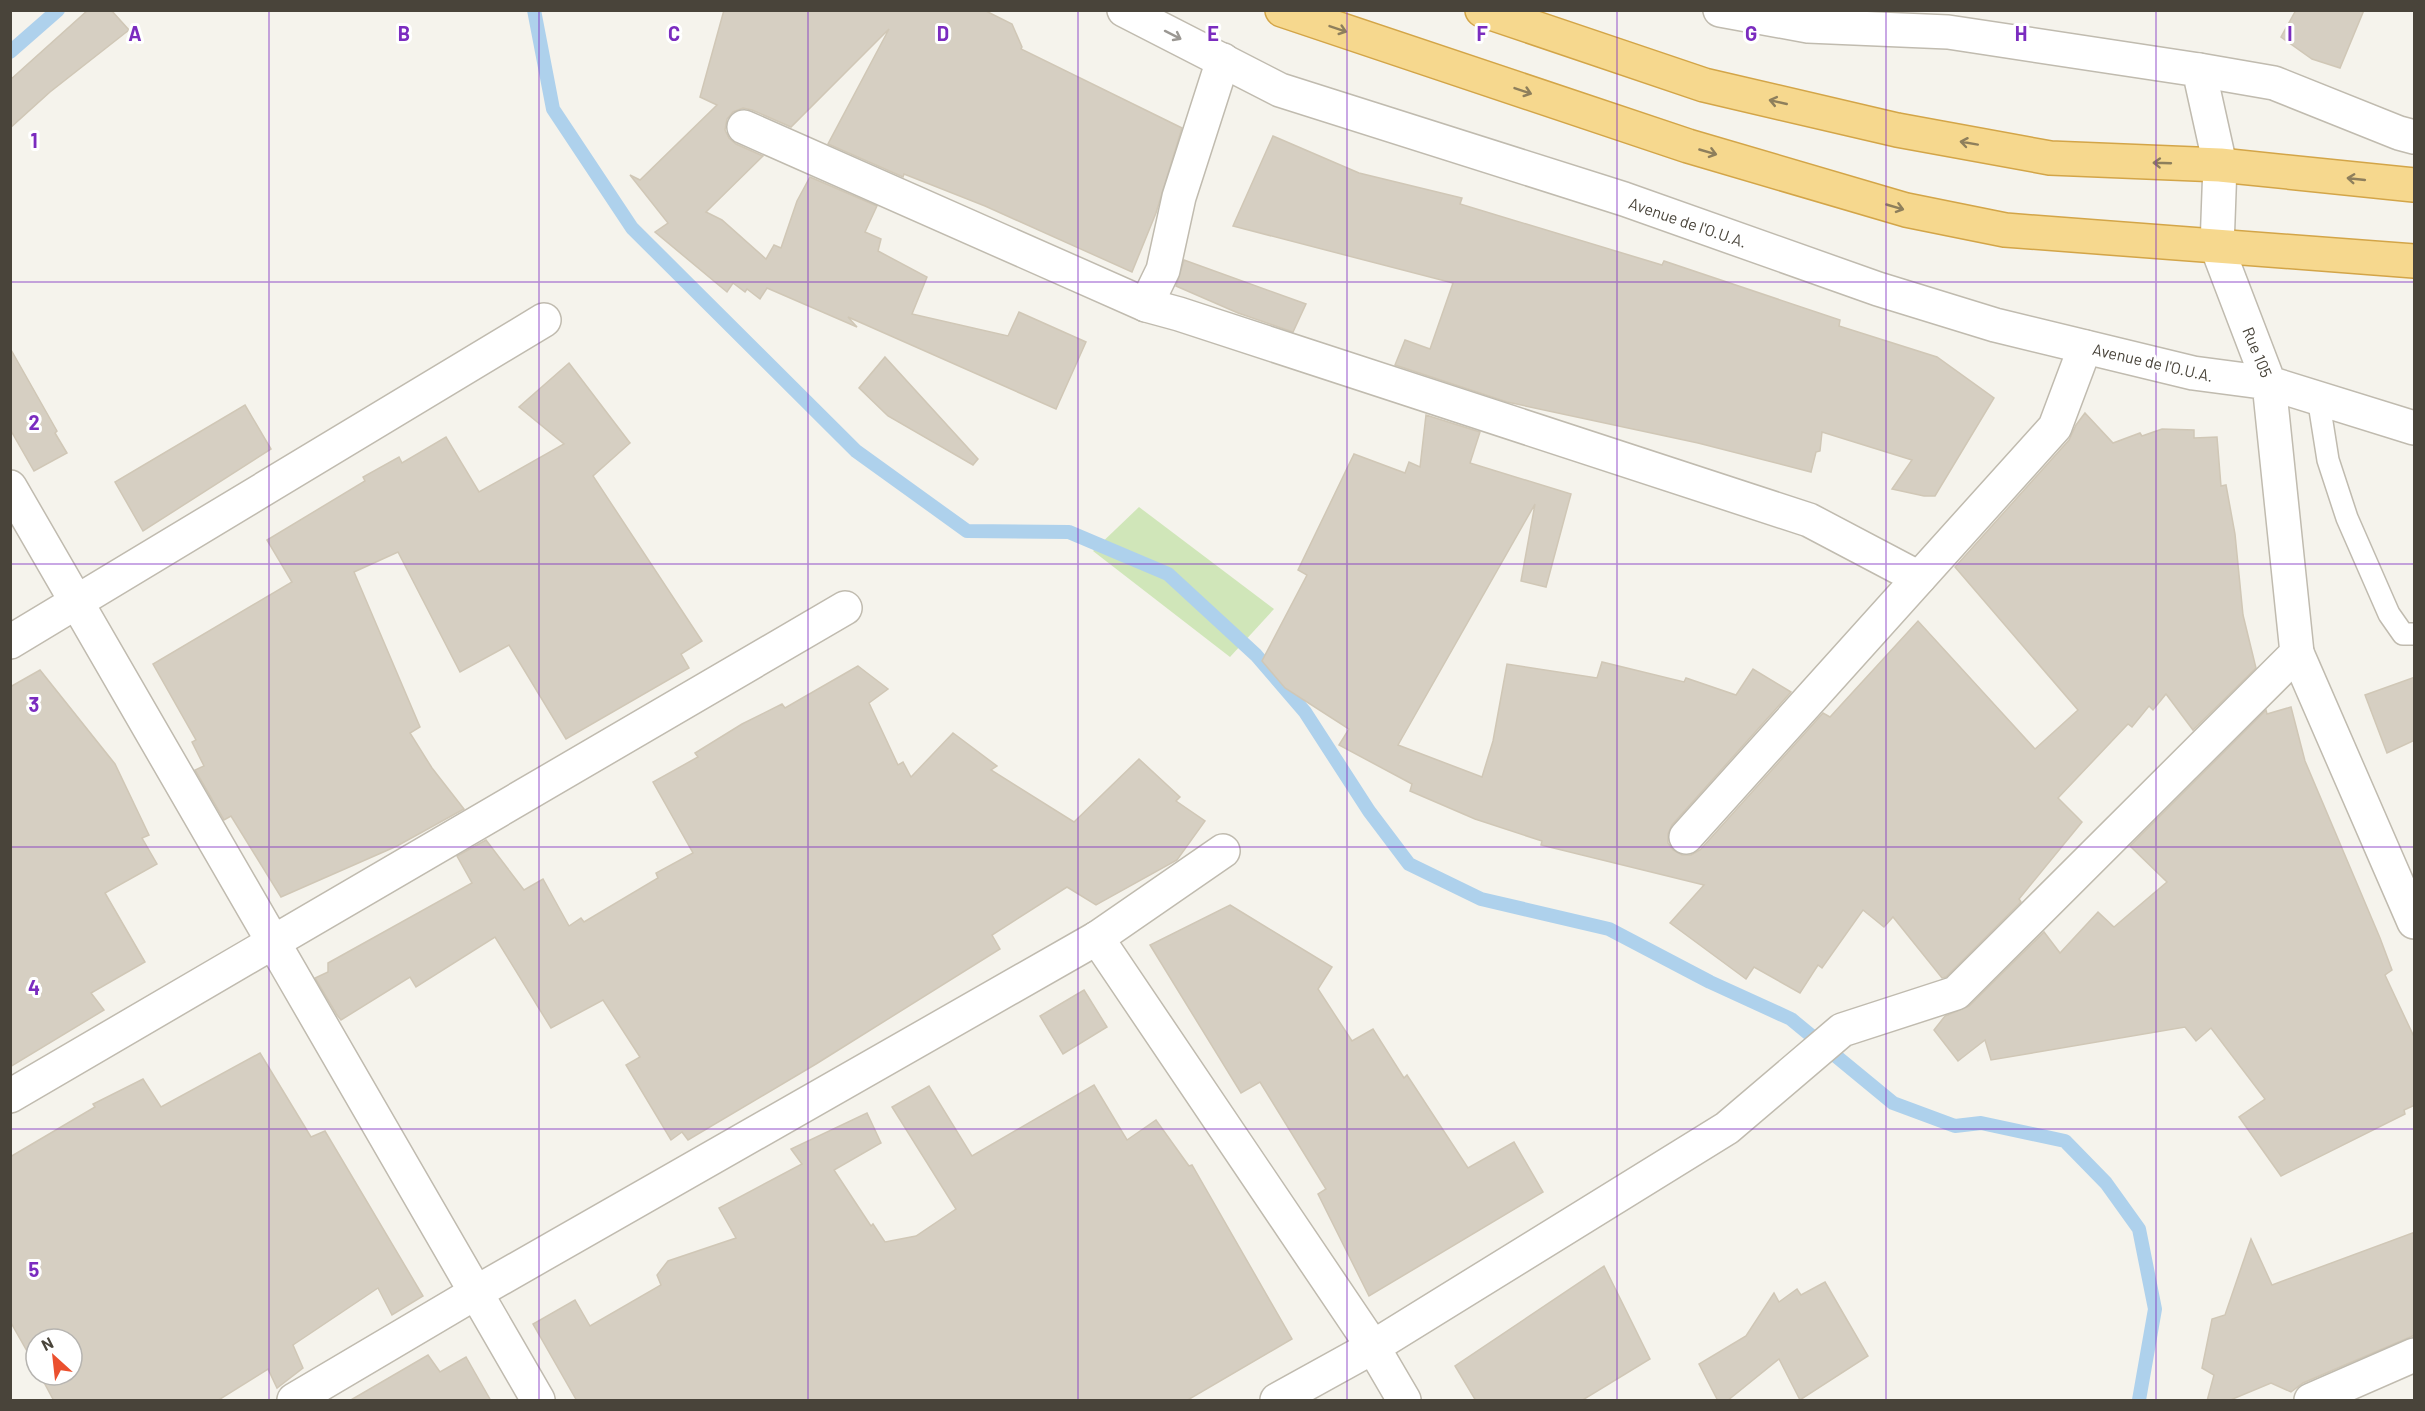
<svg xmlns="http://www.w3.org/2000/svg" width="2425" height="1411" viewBox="0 0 2425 1411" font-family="Barlow,sans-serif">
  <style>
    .green { fill: #d0e6b9 }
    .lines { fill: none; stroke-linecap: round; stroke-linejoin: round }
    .stream { stroke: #aed1ec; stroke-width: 14 }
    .building { fill: #d6cfc2; stroke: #d0c7b6; stroke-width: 1.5 }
    .service-casing { stroke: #c0bbaf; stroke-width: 24 }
    .minor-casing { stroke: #c0bbaf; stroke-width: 36 }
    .tertiary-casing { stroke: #c0bbaf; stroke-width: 36 }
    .trunk-casing { stroke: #d3a548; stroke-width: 36 }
    .service { stroke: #fff; stroke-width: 21 }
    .minor { stroke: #fff; stroke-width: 33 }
    .tertiary { stroke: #fff; stroke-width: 33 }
    .trunk { stroke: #f6d88e; stroke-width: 33 }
    .oneway { stroke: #8e7f5c }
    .oneway2 { stroke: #9b9893 }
    .grid { fill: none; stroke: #7b2cbf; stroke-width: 1.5; stroke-opacity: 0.55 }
    .labels { text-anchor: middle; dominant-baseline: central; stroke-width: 6; stroke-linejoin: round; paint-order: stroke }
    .street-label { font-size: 16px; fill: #49443a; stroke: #fff }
    .grid-label { font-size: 20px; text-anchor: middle; font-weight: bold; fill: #7b2cbf; stroke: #fff; stroke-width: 6; stroke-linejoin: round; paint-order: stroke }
  </style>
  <rect width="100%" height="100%" fill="#f5f3ec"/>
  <polygon class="green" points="1139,507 1274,609 1230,657 1093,551"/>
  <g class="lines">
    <g class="stream">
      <polyline points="534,10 553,109 632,228 856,451 967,531 1069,532 1168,574 1256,655 1305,712 1369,811 1409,864 1481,899 1609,929 1710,982 1791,1019 1893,1103 1955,1126 1981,1123 2065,1141 2106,1183 2139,1229 2155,1309 2139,1400"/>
      <polyline points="10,52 58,10"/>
    </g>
  </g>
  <g class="building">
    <polygon points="88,10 111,10 129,30 50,92 10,128 10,80"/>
    <polygon points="724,10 984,10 1012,24 1022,47 1021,49 1182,128 1156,213 1132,272 985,206 904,174 903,177 828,144 889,29 791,127 752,110 743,108 733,112 727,119 725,130 729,138 736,144 763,156 706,212 722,220 766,259 774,245 781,248 797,201 810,177 877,206 865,232 881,239 878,251 927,277 912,314 1008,336 1019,312 1086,342 1056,409 848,317 857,327 767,288 760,299 747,289 745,292 733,283 727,292 655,232 668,223 630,175 640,180 717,105 700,97"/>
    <polygon points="2296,10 2364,10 2340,68 2312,59 2281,37"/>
    <polygon points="1273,136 1359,173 1462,198 1460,204 1662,265 1664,261 1840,320 1839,326 1937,357 1994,398 1935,496 1924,496 1892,489 1912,460 1822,432 1820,451 1816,452 1811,472 1698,443 1507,402 1395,365 1405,340 1430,349 1453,283 1233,226"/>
    <polygon points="1184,260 1306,304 1293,332 1238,313 1176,286"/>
    <polygon points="10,348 57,431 55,433 67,453 34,471 10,429"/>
    <polygon points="885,357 978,459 973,465 888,416 859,388"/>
    <polygon points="569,363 630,443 593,476 702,641 681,654 689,668 566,739 509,645 460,672 398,552 354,572 420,727 410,733 432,768 464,809 397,846 281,897 231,816 224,820 195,770 204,766 192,742 196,740 153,664 292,582 267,540 365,481 363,477 399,457 402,463 446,437 479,492 564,444 519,407"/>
    <polygon points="245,405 271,449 143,531 115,482"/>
    <polygon points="2085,413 2113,443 2140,433 2142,436 2162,429 2194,430 2194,438 2217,437 2221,486 2226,485 2235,534 2243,615 2256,668 2193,730 2166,694 2153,710 2149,706 2132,727 2128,724 2058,798 2082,822 2019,899 2021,902 1946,977 1942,978 1893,917 1884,927 1863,910 1822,968 1818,965 1800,993 1754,967 1746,979 1670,923 1704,885 1541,845 1542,841 1475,819 1410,791 1412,784 1339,745 1349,729 1285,688 1262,661 1307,575 1298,570 1354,454 1405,473 1409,462 1420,467 1426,415 1480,432 1470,463 1571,494 1546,587 1521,581 1535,504 1398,745 1482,777 1493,741 1507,664 1597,678 1602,662 1684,682 1686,678 1736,695 1753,669 1791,692 1672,825 1668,834 1668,843 1673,850 1682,855 1691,855 1700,850 1823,713 1830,717 1918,621 2035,749 2078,710 1955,567 2069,440 2076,425"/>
    <polygon points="858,666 888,689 869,703 898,765 903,762 911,777 953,733 997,766 991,770 1074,822 1139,759 1180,797 1176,801 1205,821 1177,860 1096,905 1067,887 992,935 1000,949 816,1064 688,1140 682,1132 671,1140 626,1065 640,1057 603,1000 551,1028 495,937 416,987 410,977 341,1020 337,1015 315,978 328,972 328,963 472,883 457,856 486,840 524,890 543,879 569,926 581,918 584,922 658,878 656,873 693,853 653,782 698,757 695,753 742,724 782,704 785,708"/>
    <polygon points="40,670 115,764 149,835 142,838 157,864 105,893 145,962 91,993 104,1010 10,1067 10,687"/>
    <polygon points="2415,677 2415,740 2387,753 2365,695"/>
    <polygon points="2291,707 2305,761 2380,938 2392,970 2385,975 2415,1039 2415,1105 2404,1110 2405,1114 2281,1176 2239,1117 2265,1099 2211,1028 2196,1041 2185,1027 1991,1060 1985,1040 1958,1061 1934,1030 1945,1016 1969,1006 2044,932 2060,953 2098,912 2114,927 2167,882 2130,846 2266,710 2267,714"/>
    <polygon points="1230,905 1332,967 1318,989 1352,1041 1373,1029 1404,1078 1407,1075 1468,1168 1514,1142 1543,1192 1369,1296 1318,1194 1326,1189 1260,1082 1241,1093 1150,945"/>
    <polygon points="1084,990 1107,1027 1063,1054 1040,1016"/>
    <polygon points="260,1053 311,1137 325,1131 423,1296 392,1315 378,1288 293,1345 303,1368 277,1388 268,1369 217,1401 54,1401 40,1375 72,1375 72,1339 36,1339 36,1367 10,1321 10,1157 95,1107 93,1104 143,1079 161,1107"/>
    <polygon points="1094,1085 1127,1140 1156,1120 1189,1166 1192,1165 1292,1339 1186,1401 577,1401 533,1324 575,1300 590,1326 661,1285 657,1275 668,1261 736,1238 719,1208 802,1164 791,1149 867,1113 881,1143 834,1170 871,1226 873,1224 885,1242 916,1236 956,1209 892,1107 929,1086 972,1156"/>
    <polygon points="2415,1232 2415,1335 2303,1383 2291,1392 2271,1383 2228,1401 2207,1401 2214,1375 2202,1368 2212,1319 2225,1315 2251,1239 2272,1285"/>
    <polygon points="1604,1266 1650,1359 1581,1401 1476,1401 1455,1366"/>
    <polygon points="1825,1282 1868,1356 1800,1400 1779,1359 1727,1401 1718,1401 1699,1364 1746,1336 1774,1293 1779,1302 1797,1289 1801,1295"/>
    <polygon points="428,1355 440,1372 466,1357 491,1401 349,1401"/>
  </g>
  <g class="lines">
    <defs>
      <polyline id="service" points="2318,397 2328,460 2347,518 2389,614 2403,634 2414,634"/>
      <g id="minor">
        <polyline points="1124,10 1280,90 1624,199 1878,289 1995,325 2193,373 2269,383 2297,653 1956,993 1842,1030 1727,1128 1373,1347 1277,1400"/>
        <polyline points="1720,10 1808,26 1948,32 2199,70 2220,165 2217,247"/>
        <polyline points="1223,60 1179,197 1163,270 1146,305 1179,314 1809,520 1919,578"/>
        <polyline points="2199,70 2274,83 2399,133 2414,137"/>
        <polyline points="744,127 1146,305"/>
        <polyline points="10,487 538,1400"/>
        <polyline points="10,642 544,320"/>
        <polyline points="2297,653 2414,922"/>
        <polyline points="1686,837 2055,427 2085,347"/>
        <polyline points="1097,938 1373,1347 1404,1400"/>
        <polyline points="10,1096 845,608"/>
        <polyline points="294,1400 475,1293 1097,938 1223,851"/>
        <polyline points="2311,1400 2414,1355"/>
      </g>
      <polyline id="tertiary" points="2217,247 2269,383 2414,428"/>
      <g id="trunk">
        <polyline points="1282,10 1688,146 1906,210 2005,230 2414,261"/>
        <polyline points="1482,10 1704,85 1897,130 2050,158 2220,165 2414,185"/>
      </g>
    </defs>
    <use href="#service" class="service-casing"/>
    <use href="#minor" class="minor-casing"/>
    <use href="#tertiary" class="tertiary-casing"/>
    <use href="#trunk" class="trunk-casing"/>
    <use href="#service" class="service"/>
    <use href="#minor" class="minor"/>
    <use href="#tertiary" class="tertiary"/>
    <use href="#trunk" class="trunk"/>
  </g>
  <defs><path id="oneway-shaft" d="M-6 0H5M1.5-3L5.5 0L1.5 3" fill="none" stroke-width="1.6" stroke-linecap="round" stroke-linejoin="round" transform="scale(1.5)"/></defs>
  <g class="oneway">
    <use href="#oneway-shaft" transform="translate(1338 29) rotate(19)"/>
    <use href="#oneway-shaft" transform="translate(1523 91) rotate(19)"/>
    <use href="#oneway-shaft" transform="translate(1778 102) rotate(-167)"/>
    <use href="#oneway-shaft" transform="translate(1969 143) rotate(-170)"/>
    <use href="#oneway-shaft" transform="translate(1708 152) rotate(16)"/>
    <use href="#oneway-shaft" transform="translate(2162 163) rotate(-178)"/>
    <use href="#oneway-shaft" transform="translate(2356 179) rotate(-174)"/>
    <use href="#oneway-shaft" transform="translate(1895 207) rotate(16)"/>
  </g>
  <use class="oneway2" href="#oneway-shaft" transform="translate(1173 35) rotate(27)"/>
  <path class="grid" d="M269 10V1400M539 10V1400M808 10V1400M1078 10V1400M1347 10V1400M1617 10V1400M1886 10V1400M2156 10V1400M10 282H2414M10 564H2414M10 847H2414M10 1129H2414"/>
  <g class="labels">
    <g class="street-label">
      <text transform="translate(1688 222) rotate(19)">Avenue de l'O.U.A.</text>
      <text transform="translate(2258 352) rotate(68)">Rue 105</text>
      <text transform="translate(2153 362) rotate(13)">Avenue de l'O.U.A.</text>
    </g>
  </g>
  <g class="grid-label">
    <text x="135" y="41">A</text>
    <text x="404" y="41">B</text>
    <text x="674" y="41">C</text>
    <text x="943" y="41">D</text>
    <text x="1213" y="41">E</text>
    <text x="1482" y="41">F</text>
    <text x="1751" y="41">G</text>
    <text x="2021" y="41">H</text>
    <text x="2290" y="41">I</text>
    <text x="34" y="148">1</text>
    <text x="34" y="430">2</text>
    <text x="34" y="712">3</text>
    <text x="34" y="995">4</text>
    <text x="34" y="1277">5</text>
  </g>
  <rect width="2425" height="1411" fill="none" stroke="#49443a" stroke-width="24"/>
  <g transform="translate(54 1357) rotate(333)"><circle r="28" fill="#ffffff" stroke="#b6b4b0" stroke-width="1.5"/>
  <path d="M0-4.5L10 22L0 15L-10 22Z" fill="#eb502e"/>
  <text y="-9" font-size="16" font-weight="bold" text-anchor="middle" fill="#49443a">N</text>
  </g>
</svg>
